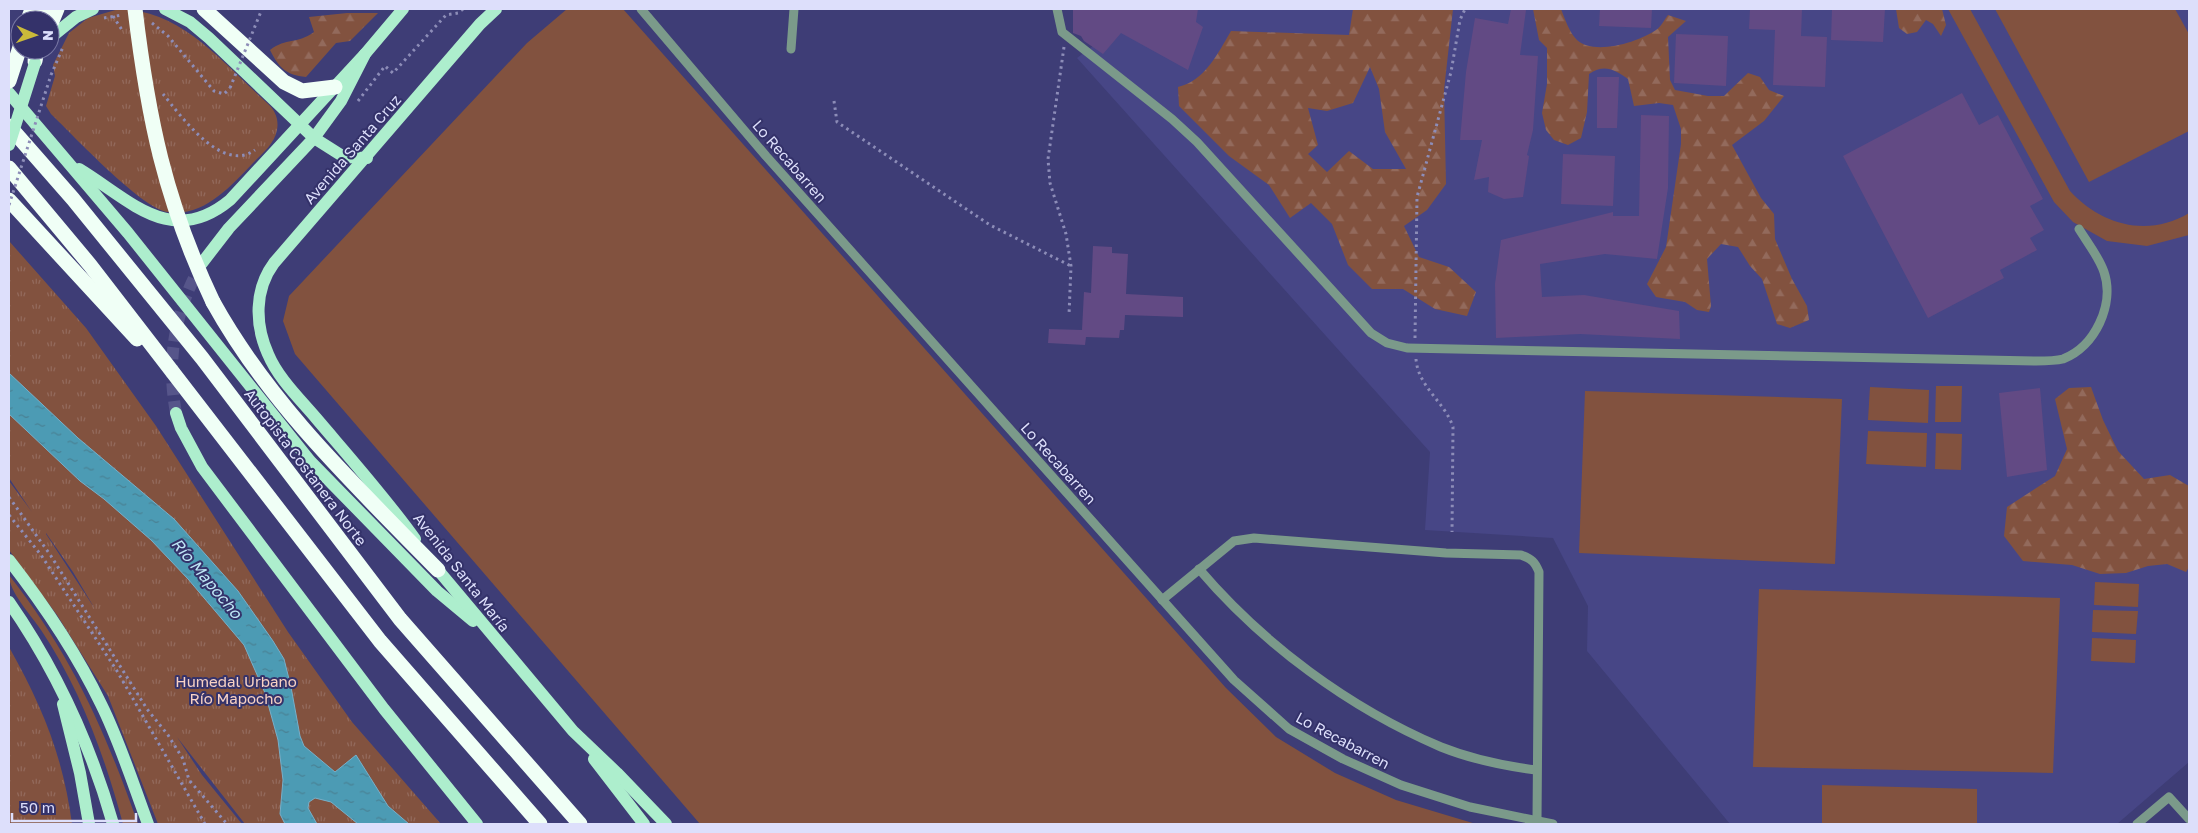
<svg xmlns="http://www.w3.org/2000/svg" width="2198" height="833" viewBox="0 0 2198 833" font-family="'Golos Text',sans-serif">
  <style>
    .built { fill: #474686 }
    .grass { fill: #82523f }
    .forest { fill: url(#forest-firs); fill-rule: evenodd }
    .park { fill: url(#park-tufts); fill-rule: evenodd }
    .water { fill: url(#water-ripples); stroke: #78afc9 }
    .building { fill: #624a84 }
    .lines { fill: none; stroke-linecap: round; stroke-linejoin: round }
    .major-tunnel { stroke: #56558a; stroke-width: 12; stroke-dasharray: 12 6; stroke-linecap: butt }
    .path { stroke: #8d8db8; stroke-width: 3; stroke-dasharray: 2.5 4; stroke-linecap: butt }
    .minor { stroke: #7b9a8a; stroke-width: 9 }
    .major { stroke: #adeecd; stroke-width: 12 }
    .highway { stroke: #f0fff6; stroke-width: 15 }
    .path-bridge { stroke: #8d8db8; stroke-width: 3; stroke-dasharray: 2.5 4; stroke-linecap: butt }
    .major-bridge { stroke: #adeecd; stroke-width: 12 }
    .highway-bridge { stroke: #f0fff6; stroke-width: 15 }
    .labels { text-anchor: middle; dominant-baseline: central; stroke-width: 4; stroke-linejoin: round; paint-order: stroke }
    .street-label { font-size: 15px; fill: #dddffb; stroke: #34326a }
    .park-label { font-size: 15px; fill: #f8d2c4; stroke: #34326a }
    .water-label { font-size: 16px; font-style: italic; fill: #bee6f5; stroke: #34326a }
  </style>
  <defs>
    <pattern id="forest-firs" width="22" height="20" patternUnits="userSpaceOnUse" patternTransform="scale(1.25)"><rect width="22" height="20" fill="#82523f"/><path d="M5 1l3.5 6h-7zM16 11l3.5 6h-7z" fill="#936a5c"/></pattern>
    <pattern id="park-tufts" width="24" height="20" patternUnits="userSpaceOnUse" patternTransform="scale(1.25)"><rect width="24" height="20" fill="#82523f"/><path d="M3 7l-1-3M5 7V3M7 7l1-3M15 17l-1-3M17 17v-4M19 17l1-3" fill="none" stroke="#936a5c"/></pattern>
    <pattern id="water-ripples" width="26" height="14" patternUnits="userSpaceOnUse" patternTransform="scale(1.25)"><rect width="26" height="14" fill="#4c9bb4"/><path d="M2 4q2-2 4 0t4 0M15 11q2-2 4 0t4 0" fill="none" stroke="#498194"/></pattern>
  </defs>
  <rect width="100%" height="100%" fill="#3e3d76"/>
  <polygon class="built" points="1073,9 2189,9 2189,762 2117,824 1730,824 1587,651 1588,606 1553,538 1425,530 1430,452 1077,58 1113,31 1073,31"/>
  <g class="grass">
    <polygon points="567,9 623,9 1226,688 1276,737 1335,773 1396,800 1476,824 700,824 295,354 283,321 289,296 527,43"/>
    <path d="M1948 9H1970L2070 191C2101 225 2148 238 2189 213V235L2147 246 2107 241 2073 222 2054 202Z"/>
    <polygon points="1995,9 2175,9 2189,34 2189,131 2089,182"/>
    <polygon points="1936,386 1962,386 1961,422 1935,422"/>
    <polygon points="1870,387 1929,390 1928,423 1868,420"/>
    <polygon points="1585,391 1842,399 1835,564 1579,553"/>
    <polygon points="1868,431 1927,433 1926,467 1866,464"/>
    <polygon points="1936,433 1962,434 1961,470 1935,469"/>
    <path d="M9 575C71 654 105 730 138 824H123C105 757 80 688 41 630 31 615 9 592 9 575Z"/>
    <polygon points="2095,582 2139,584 2138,607 2094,605"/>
    <polygon points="1759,589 2060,598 2053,773 1753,767"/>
    <polygon points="2093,610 2138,611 2136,634 2092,632"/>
    <polygon points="2092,638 2136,640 2135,663 2091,661"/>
    <polygon points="1822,785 1977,789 1977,824 1822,824"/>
  </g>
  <g class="forest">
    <path d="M1353 9H1453L1444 90 1446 184 1427 210 1404 226 1419 257 1449 267 1476 292 1467 316 1435 309 1403 289H1372L1348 265 1332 224 1311 203 1290 218 1269 185 1229 156 1179 106 1178 87C1205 81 1218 53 1231 31L1349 35ZM1370 67 1379 89 1385 132 1406 169H1373L1349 151 1327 172 1308 154 1318 145 1308 108 1327 111 1353 103Z"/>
    <path d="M1533 9H1561C1565 19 1569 32 1577 40 1594 56 1639 42 1656 30 1661 27 1664 20 1668 15L1686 21 1668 37 1670 80 1675 90 1708 96H1724L1748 73 1760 77 1769 90 1784 96 1764 121 1732 145 1761 198 1774 214 1775 239 1792 279 1807 306 1809 320 1790 328 1777 324 1762 279 1750 266 1738 247 1721 244 1707 259 1711 306 1709 312 1697 310 1685 302 1656 297 1647 284 1666 247 1681 144V129L1673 105 1659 103 1634 106 1628 79C1614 69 1604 64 1589 74L1587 112 1581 138 1568 145 1554 140 1546 130 1542 113 1547 84V48L1539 40Z"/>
    <polygon points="1896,9 1942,9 1946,25 1941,36 1933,24 1926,20 1917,32 1907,34 1899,28"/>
    <path d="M347 13H378L350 41 336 43 306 77C286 75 279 68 270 50 287 37 296 45 314 32L309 17Z"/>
    <polygon points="2091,387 2103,420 2118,451 2144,479 2170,475 2189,486 2189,567 2186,572 2167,564 2148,566 2126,573 2100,574 2072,565 2023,561 2004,536 2007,507 2055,476 2067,449 2055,399 2069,388"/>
  </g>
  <g class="park">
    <path d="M119 9C182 10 223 63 267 103 275 110 279 119 277 130 275 143 262 154 253 163 230 187 203 218 167 212 140 207 74 136 51 114L46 106 55 76 53 65 69 33 88 18Z"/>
    <path d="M9 241 86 328 156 426 288 632 352 722 441 824H245L177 737 202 775 242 824H158L108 696 57 615 9 550V481L32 512 9 478ZM46 533 73 572 95 609 46 534Z"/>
    <path d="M9 647C42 706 63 756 72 824H9Z"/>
  </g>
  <polygon class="water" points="9,373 78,438 174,519 238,591 273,641 284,659 291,687 300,736 304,746 335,772 356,755 388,806 409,824 358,824 331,802 315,798 309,802 308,808 317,824 285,824 280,814 283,780 278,740 265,693 244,645 188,579 151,540 104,499 80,481 9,414"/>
  <g class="building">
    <polygon points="1073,9 1198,9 1196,22 1203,27 1188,70 1121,33 1103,54 1084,41 1081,36 1073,33"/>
    <polygon points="1511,9 1526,10 1520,55 1538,56 1533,130 1527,155 1529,156 1523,197 1504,199 1488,192 1489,177 1474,180 1482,140 1460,140 1466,72 1475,18 1508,24"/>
    <polygon points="1600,9 1652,9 1651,28 1599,26"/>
    <polygon points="1750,9 1802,9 1801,36 1827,37 1825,87 1773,85 1775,30 1749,29"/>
    <polygon points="1832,9 1885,9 1883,42 1831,40"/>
    <polygon points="1676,34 1728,36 1726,86 1674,83"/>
    <polygon points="1597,77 1619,77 1617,128 1597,128"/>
    <polygon points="1962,93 1979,125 1998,115 2043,199 2030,206 2044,230 2030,238 2037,250 2000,270 2004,278 1928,318 1843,156"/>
    <polygon points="1641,115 1669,116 1668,188 1657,259 1605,254 1540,264 1542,297 1584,295 1679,311 1680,339 1580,334 1496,338 1495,284 1501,240 1613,212 1613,216 1639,216"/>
    <polygon points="1563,154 1615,156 1613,206 1561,204"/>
    <polygon points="1093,246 1112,247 1112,253 1128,254 1126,294 1183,297 1183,317 1125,315 1124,330 1120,330 1119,338 1086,337 1085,345 1048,343 1049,329 1082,330 1084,292 1091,293"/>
    <polygon points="2040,388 2047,470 2007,477 1999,393"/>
  </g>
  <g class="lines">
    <path class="major-tunnel" d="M176 413C166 359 175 310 202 263"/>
    <g class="path">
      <polyline points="113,16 122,30"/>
      <polyline points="104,18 122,15"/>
      <polyline points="152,23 168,36 214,91 224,94 230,88"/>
      <polyline points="1064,47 1048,159 1050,183 1066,234 1071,266 1069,315"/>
      <polyline points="51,75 63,47"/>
      <path d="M163 94C181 116 222 174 255 150"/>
      <polyline points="358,101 385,66 393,73 446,15 458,13 463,9"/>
      <polyline points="834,101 837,122 990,225 1071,266"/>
      <polyline points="1415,338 1417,197 1451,72 1460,20 1465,9"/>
      <path d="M1416 359C1418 387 1445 402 1453 427L1452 532"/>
      <polyline points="9,497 51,556 147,709 168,735 183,759 189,780 227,824"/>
      <polyline points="9,515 41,555 117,671 205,824"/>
    </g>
    <g class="minor">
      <polyline points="641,9 766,156 1234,680 1289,729 1343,759 1401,785 1470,807 1553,824"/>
      <path d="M1057 9 1062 32 1172 119 1197 142 1371 333 1387 343 1407 348 2036 361C2044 361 2055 361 2063 359 2095 347 2115 304 2104 272 2099 257 2087 242 2079 229"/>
      <polyline points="791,49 794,9"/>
      <path d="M1199 569C1263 644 1349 708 1441 747 1471 759 1504 766 1536 770"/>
      <path d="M1162 600 1234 541 1254 538 1446 553 1521 555C1532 559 1535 562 1539 572L1537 821"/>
      <polyline points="2137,824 2169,797 2189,819"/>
    </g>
    <g class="major">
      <polyline points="165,9 190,22 209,38 314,138 344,157 367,158"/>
      <polyline points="50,38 76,17 93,9"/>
      <polyline points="9,93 128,233 310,461 437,591 473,621"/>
      <path d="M79 169C129 199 171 249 230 200L365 54"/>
      <polyline points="202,263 229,228 314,138 341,101 365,54 403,9"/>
      <polyline points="176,413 181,428 202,467 384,709 477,824"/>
      <path d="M415 539C385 497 350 458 316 418 299 398 278 378 268 354 255 325 254 290 274 263L480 24 496 9"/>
      <path d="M9 560C44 605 76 652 101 704 120 742 133 784 148 824"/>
      <polyline points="433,564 573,731 617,773 666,824"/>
      <path d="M9 602C57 671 90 743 113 824"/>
      <polyline points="63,704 80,773 89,824"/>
      <polyline points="594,759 644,824"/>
    </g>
    <g class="highway">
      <polyline points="204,9 284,82 302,91 335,87"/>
      <polyline points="28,20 32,9"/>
      <polyline points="42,20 44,9"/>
      <polyline points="50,26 57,9"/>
      <polyline points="35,61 37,50"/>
      <polyline points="9,81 20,47"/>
      <polyline points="9,126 73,199 202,358 400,619 580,824"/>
      <polyline points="9,168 90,265 380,641 540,824"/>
      <polyline points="9,200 137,339"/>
      <path d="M213 302C270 405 356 486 438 570"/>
    </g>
    <g class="path-bridge">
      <polyline points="230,88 262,9"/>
      <polyline points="9,205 51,75"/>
    </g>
    <polyline class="major-bridge" points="9,145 35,63"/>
    <path class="highway-bridge" d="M135 9C148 118 165 201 213 302"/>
  </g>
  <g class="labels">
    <g class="street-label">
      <text transform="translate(352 149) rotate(-49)">Avenida Santa Cruz</text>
      <text transform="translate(790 161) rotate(49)">Lo Recabarren</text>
      <text transform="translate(1059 463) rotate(48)">Lo Recabarren</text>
      <text transform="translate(306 467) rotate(53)">Autopista Costanera Norte</text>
      <text transform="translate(462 572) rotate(52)">Avenida Santa María</text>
      <text transform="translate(1343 740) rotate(28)">Lo Recabarren</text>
    </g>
    <g class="park-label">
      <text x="236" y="681">Humedal Urbano<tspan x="236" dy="17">Río Mapocho</tspan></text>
    </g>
    <g class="water-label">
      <text transform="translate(207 578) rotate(50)">Río Mapocho</text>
    </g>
  </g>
  <rect width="2198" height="833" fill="none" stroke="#dddffb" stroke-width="20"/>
  <g transform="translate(35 35) rotate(92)"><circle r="24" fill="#34326a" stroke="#7877a4"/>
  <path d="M0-4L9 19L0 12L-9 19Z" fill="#caba3a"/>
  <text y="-8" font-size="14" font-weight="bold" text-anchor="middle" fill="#dddffb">N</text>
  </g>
  <path d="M12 813v8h124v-8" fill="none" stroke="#dddffb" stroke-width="2.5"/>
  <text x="20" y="813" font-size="15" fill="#dddffb" stroke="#34326a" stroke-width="4" paint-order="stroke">50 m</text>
</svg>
